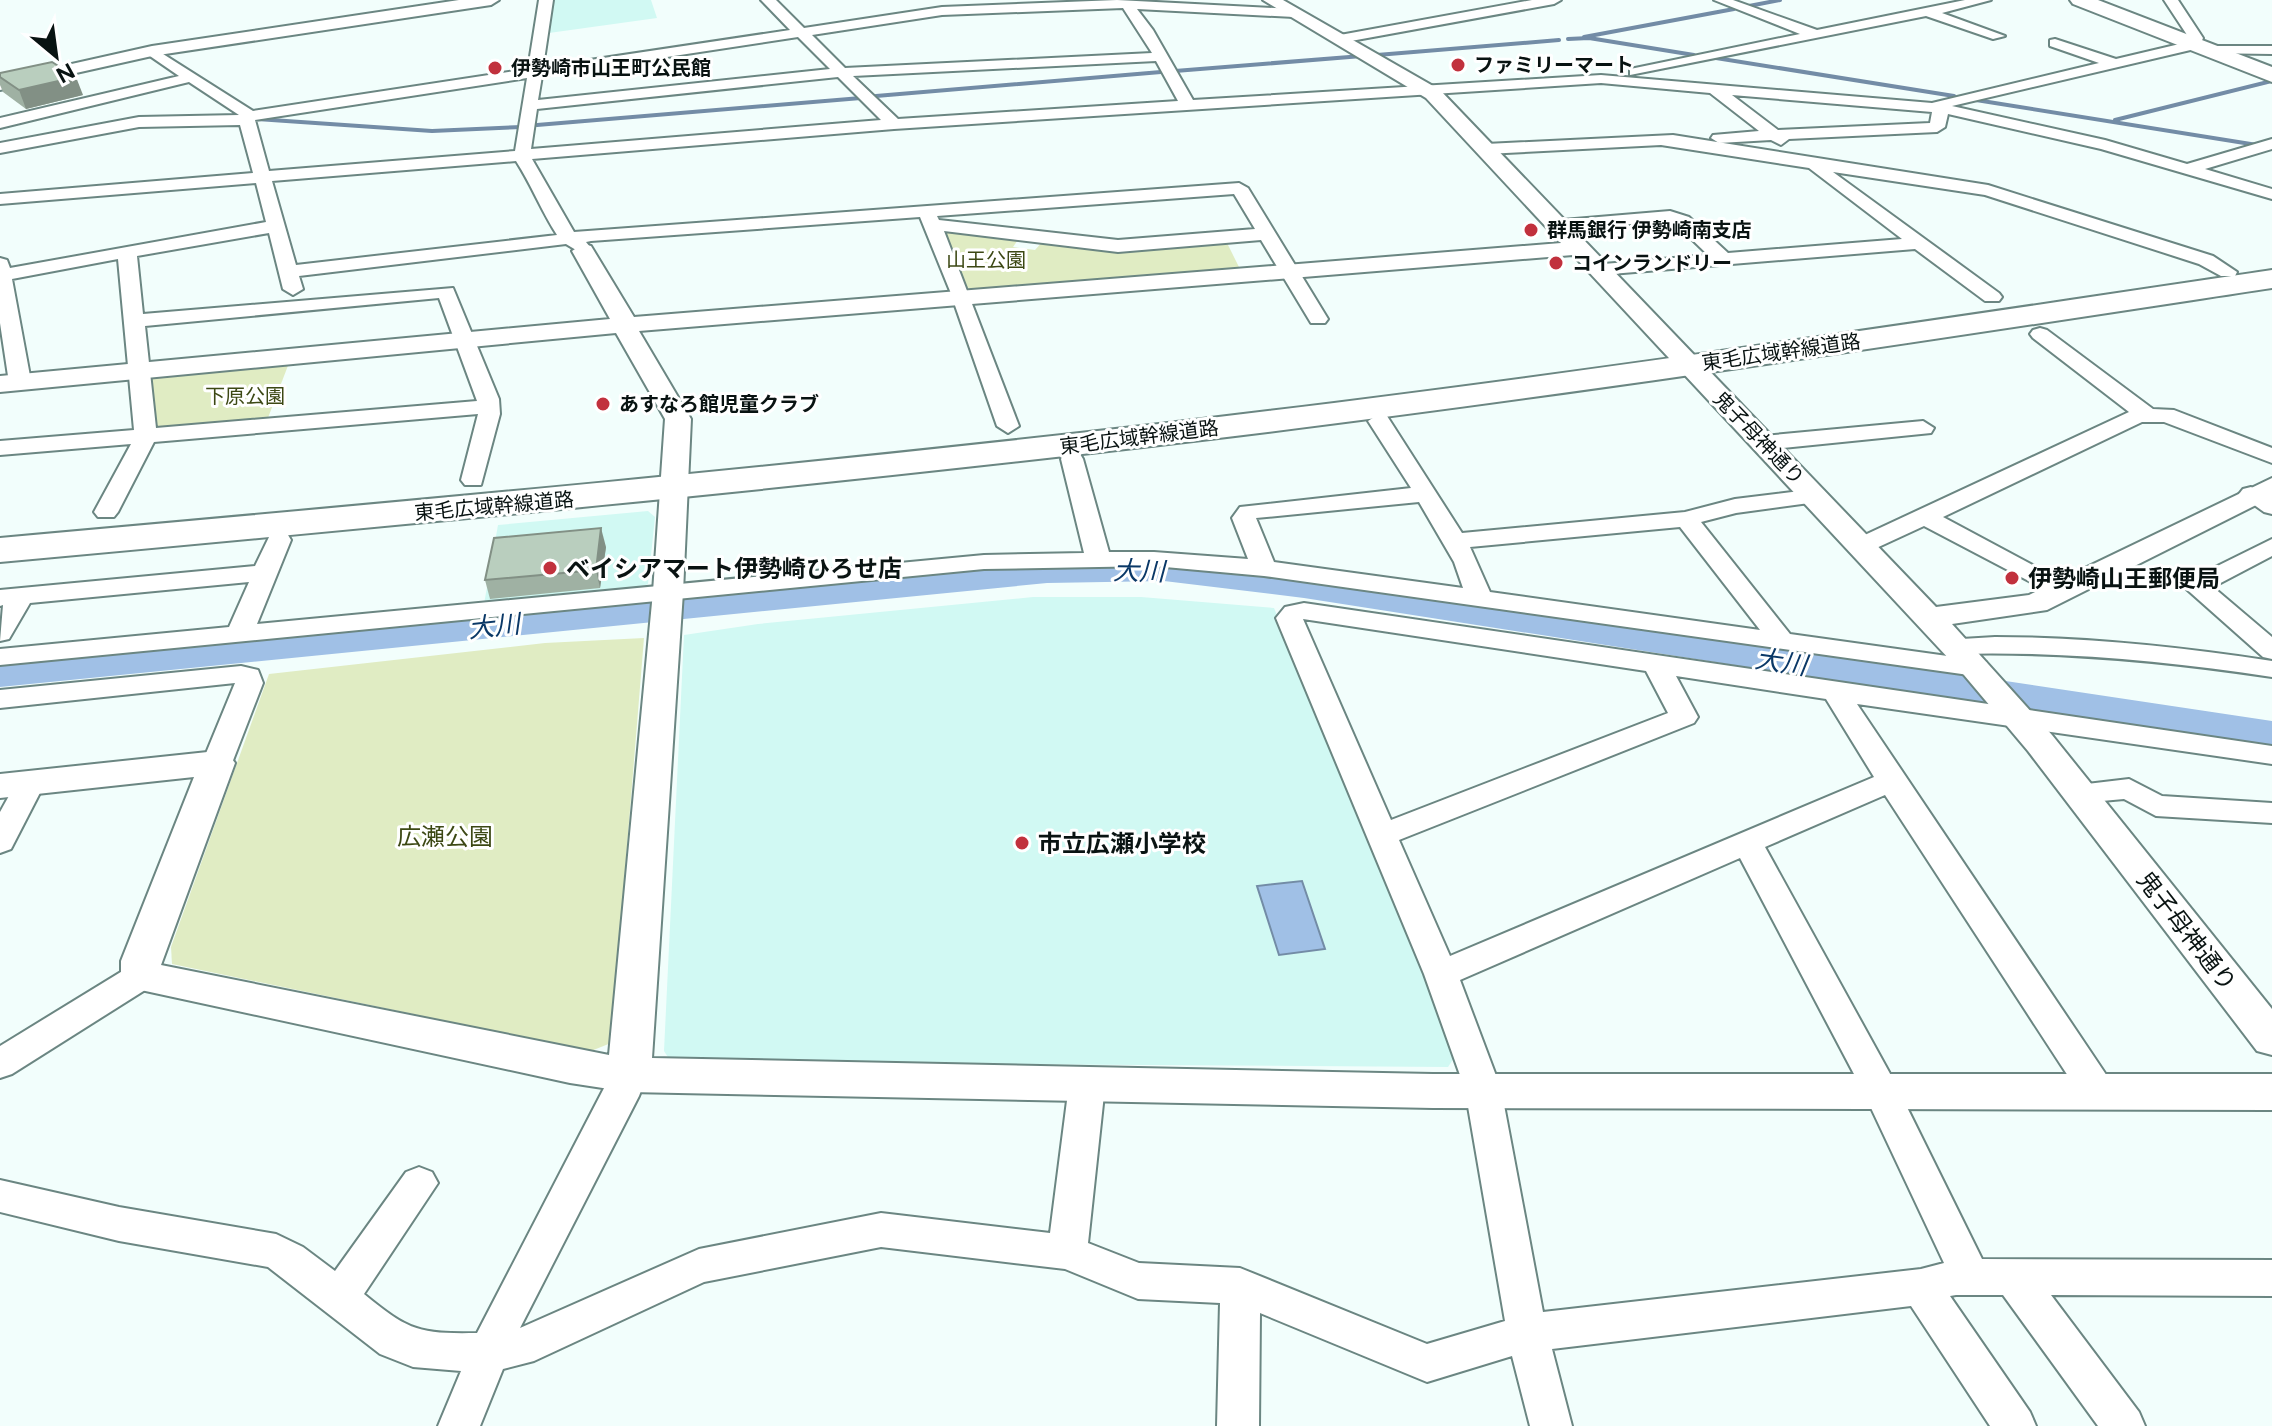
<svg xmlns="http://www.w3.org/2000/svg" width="2272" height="1426" viewBox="0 0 2272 1426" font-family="Figtree,'Noto Sans JP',sans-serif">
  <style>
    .built { fill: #d1f9f3 }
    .green { fill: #e0ecc3 }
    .water { fill: #a0c0e6; stroke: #738ca6; stroke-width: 2 }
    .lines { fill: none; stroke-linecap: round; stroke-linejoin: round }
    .stream { stroke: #738ca6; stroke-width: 4 }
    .river { fill: #a0c0e6; fill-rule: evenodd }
    .minor-casing { stroke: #6b8682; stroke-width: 4 }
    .tertiary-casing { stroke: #6b8682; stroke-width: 4 }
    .primary-casing { stroke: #6b8682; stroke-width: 4 }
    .trunk-casing { stroke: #6b8682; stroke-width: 4 }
    .minor { fill: #fff; fill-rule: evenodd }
    .tertiary { fill: #fff; fill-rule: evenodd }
    .primary { fill: #fff; fill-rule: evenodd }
    .trunk { fill: #fff; fill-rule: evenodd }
    .wall { fill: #9fb1a3 }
    .shaded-wall { fill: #829085 }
    .building { fill: #b9cebe; stroke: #829085; stroke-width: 2 }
    .poi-dot { fill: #c1313d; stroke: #fff; stroke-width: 3 }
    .labels { text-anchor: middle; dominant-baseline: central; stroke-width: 6; stroke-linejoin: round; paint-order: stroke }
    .far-poi-label { font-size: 20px; font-weight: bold; fill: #091312; stroke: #fff; text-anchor: start }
    .far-park-label { font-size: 20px; fill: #3c4814; stroke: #fff }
    .far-street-label { font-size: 20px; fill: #091312; stroke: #fff }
    .poi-label { font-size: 24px; font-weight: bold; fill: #091312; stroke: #fff; text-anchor: start }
    .park-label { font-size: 24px; fill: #3c4814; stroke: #fff }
    .street-label { font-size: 24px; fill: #091312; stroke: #fff }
    .water-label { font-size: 26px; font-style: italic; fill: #0a3867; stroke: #fff }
  </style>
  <rect width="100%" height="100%" fill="#f2fefc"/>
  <g class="built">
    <polygon points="552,0 651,0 657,18 549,33"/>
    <polygon points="648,511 655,517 648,584 638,588 484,604 498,525"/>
    <polygon points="1033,597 1141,597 1274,608 1456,1055 1448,1067 671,1062 664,1051 684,635 758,624"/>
  </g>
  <g class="green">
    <polygon points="950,229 1020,237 1013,247 1035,250 1044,240 1117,248 1225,239 1240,269 974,290 966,287 943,231"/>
    <polygon points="289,363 266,423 157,428 150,380 160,375"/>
    <polygon points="644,638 611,1043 591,1051 172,964 171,947 269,674 545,643"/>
  </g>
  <polygon class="water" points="1302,881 1325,949 1279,955 1257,886"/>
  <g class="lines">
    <g class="stream">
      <polyline points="1749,6 1780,0"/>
      <polyline points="1584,37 1734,9"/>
      <polyline points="1568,39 1589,38 1694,55"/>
      <polyline points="1377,55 1559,40"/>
      <polyline points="1716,58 1954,96"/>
      <polyline points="1175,71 1362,56"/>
      <polyline points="876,96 1161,72"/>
      <polyline points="1976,100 2257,145"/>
      <polyline points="257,119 432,131 522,127"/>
      <polyline points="2115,120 2272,81"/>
      <polyline points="537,125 861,98"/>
    </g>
    <polygon class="river" points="1164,559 1304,576 2272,721 2272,749 1304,598 1164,581 1047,583 0,687 0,663 1047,561"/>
    <defs>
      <g id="minor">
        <path d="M539 0H553L543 67 790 30 761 0H776L804 28 942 7 1117 0 1294 9 1301 13 1294 17 1137 9 1153 30 1193 100 1601 75 1932 103 2099 63 2050 46V40L2055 39 2116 59 2188 42 2189 38 2164 0H2178L2203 38 2199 48 1952 106 2105 140 2187 164 2272 139V149L2205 169 2272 189V199L2101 149 1948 114 1945 127 1937 132 1789 139 1781 145 1771 140 1719 143 1711 138 1713 135 1759 131 1710 93 1601 83 894 129 532 159 574 232 1239 183 1248 188 1328 319 1325 323H1311L1261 240 1118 252 944 231 1019 426 1008 433 997 426 950 291 920 217 591 241 586 242 590 247 588 251 581 253 566 244 299 276 303 289 293 295 283 289 269 233 137 256 143 314 453 288 499 399 500 414 481 485H465L461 480 478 414 154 442 118 512 114 517H98L94 512 131 444 0 455V441L134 430 118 259 12 279 30 376 24 386 17 388 6 382 8 376 0 323V258L7 260 10 268 266 222 256 183 0 204V194L253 173 240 125 139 127 0 153V143L139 117 239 115 189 82 0 128V118L179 76 147 54 145 51 152 47 253 111 528 69ZM1123 8 1152 53 845 68 812 35 942 15ZM798 37 830 69 538 100 542 76ZM1156 61 1178 101 898 119 853 76ZM838 77 881 120 531 149 537 109ZM527 78 515 151 269 171 255 120ZM1732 95 1932 112 1930 123 1778 130ZM516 161C532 186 541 210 557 235L296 265 272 181ZM1234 194 1255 229 1118 240 939 220 937 216ZM439 298 477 401 156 428 145 326Z"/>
        <polygon points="1532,0 1561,0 1554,4 1340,43 1333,39 1340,35"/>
        <polygon points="1714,0 1733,0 1817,30 1965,0 1991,0 1942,13 2005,36 1993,39 1926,16 1630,75 1630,69 1635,68 1800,34"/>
        <polygon points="2207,46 2272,46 2272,54 2202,53 2202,47"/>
        <polygon points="1673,135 1988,185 2213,256 2237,272 2235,276 2221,276 2199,264 1985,195 1833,172 1999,293 2002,297 1999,301 1985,301 1915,249 1599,275 1592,273 1590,269 1592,265 1708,255 1677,225 1668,221 1557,230 1548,225 1551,221 1670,211 1689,217 1728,253 1902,239 1809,168 1661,145 1486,154 1478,149 1486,144"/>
        <polygon points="2040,328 2047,330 2153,409 2174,410 2272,448 2272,463 2164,422 2142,422 1943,517 2070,585 2074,590 2070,595 2061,598 1924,526 1872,550 1854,550 1851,545 1854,540 2129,412 2033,338 2030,334 2033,330"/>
        <path d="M1379 414 1387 416 1462 533 1685 512 1735 499 1816 489 1824 491 1828 496 1824 501 1736 513 1701 522 1790 634 1976 660 1986 662 1990 668 1986 674 1976 676 1264 576 1154 566 984 569 0 665V649L229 627 249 582 30 603 9 639 0 641 3 605 0 606V590L255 566 270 535H288L291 540 257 624 984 555 1084 553 1061 459 1064 454H1080L1083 459 1109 552H1154L1248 559 1232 518 1240 507 1411 488 1368 421ZM1419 502 1454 562 1463 588 1274 562 1256 518ZM1680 527 1760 630 1490 592 1470 547Z"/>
        <polygon points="1923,421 1934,428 1931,433 1763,450 1752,443 1763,436"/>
        <polygon points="2251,487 2272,497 2272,514 2264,512 2239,494 2243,489"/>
        <polygon points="2272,539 2272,556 2213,587 2272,637 2272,659 2263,657 2183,586 2187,581"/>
        <path d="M1304 603 2272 746V764L1857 704 2111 1082 2116 1092 2111 1102 2098 1106 2085 1102 1885 795 1765 847 1894 1081 1982 1259 2272 1260V1296L2051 1295 2139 1412 2145 1426H2098L2003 1295H1956L1950 1296 2030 1412 2036 1426H1990L1911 1306 1552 1349 1572 1426H1530L1512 1356 1427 1382 1260 1313 1259 1426H1217L1220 1303 1138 1299 1065 1269 881 1247 704 1282 534 1361 503 1369 480 1426H438L461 1371 413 1367 380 1354 268 1267 119 1241 0 1212V1180L119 1207 276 1234 303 1247 335 1271 406 1172 419 1167 432 1172 438 1183 364 1294C409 1331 419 1334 477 1333L616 1065 629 1061 642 1065 647 1075 639 1096 520 1328 699 1249 881 1213 1050 1233 1069 1085 1074 1075 1087 1071 1100 1075 1105 1085 1088 1243 1139 1263 1240 1268 1427 1344 1505 1321 1465 1089 1424 974 1276 618 1285 607ZM1303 619 1646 671 1668 713 1391 820ZM1676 676 1826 699 1874 777 1450 956 1399 840 1694 723 1698 717ZM1740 858 1864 1093 1944 1263 1921 1269 1543 1312 1501 1089 1460 980Z"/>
        <path d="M1995 637C2088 637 2180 647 2272 661V677C2166 661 2061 651 1954 654L1945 652 1941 646 1945 640Z"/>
        <polygon points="241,666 258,670 263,683 232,763 227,770 217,772 207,770 202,763 235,683 0,708 0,690"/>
        <polygon points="30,773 40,776 45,783 11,849 0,853 0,812 20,776"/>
        <polygon points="2129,779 2162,796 2272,803 2272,823 2156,816 2124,799 2080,803 2070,800 2065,793 2070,786"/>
        <polygon points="141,963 153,967 158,976 153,985 12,1074 0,1078 0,1046 129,967"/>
      </g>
      <g id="tertiary">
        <polygon points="459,0 499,0 491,5 152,56 0,90 0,80 152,46"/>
        <polygon points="1263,0 1283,0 1440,90 1936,607 2029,595 2272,478 2272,497 2047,610 1952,624 2052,735 2272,1009 2272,1055 2257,1051 2028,751 1964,675 1573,255 639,331 691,419 683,592 652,1058 1433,1074 2272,1074 2272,1110 1433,1108 629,1092 570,1083 127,987 121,976 121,961 194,777 0,798 0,774 217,751 229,755 235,763 161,965 609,1055 653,592 665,419 616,333 0,392 0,376 610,319 572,251 583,244 591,246 634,317 1561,243 1426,98"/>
      </g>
      <polygon id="primary" points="2070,0 2098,0 2272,67 2272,82 2073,4"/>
      <path id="trunk" d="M2272 270V288C1916 342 1560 397 1202 440 802 488 401 525 0 562V538C401 502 802 466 1202 419 1559 377 1916 323 2272 270Z"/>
    </defs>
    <use href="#minor" class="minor-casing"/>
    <use href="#tertiary" class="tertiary-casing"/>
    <use href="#primary" class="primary-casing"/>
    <use href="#trunk" class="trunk-casing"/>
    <use href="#minor" class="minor"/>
    <use href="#tertiary" class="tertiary"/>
    <use href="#primary" class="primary"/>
    <use href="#trunk" class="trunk"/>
  </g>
  <g class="wall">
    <polygon points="0,73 83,95 26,109 3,92 0,85"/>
    <polygon points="606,547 600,588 490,599 485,580"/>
  </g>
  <g class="shaded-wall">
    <polygon points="76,77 83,95 26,109 19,90"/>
    <polygon points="601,528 606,547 600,588 596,570"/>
  </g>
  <g class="building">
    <polygon points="52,62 76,77 19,90 0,77 0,73"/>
    <polygon points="601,528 596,570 485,580 494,538"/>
  </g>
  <g class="poi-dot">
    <circle cx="1458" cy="65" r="8"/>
    <circle cx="495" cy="68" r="8"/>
    <circle cx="1531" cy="230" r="8"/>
    <circle cx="1556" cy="263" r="8"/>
    <circle cx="603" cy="404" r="8"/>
    <circle cx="550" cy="568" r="8"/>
    <circle cx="2012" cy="578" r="8"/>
    <circle cx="1022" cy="843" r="8"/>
  </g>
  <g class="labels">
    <g class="far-poi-label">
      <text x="1474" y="65">ファミリーマート</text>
      <text x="511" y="68">伊勢崎市山王町公民館</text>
      <text x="1547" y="230">群馬銀行 伊勢崎南支店</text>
      <text x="1572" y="263">コインランドリー</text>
      <text x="619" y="404">あすなろ館児童クラブ</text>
    </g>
    <g class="far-park-label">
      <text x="986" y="260">山王公園</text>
      <text x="245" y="396">下原公園</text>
    </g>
    <g class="far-street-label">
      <text transform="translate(1781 352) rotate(-8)">東毛広域幹線道路</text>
      <text transform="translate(1139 437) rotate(-7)">東毛広域幹線道路</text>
      <text transform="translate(1759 438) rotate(46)">鬼子母神通り</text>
      <text transform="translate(494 506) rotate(-5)">東毛広域幹線道路</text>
    </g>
    <g class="poi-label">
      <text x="566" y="568">ベイシアマート伊勢崎ひろせ店</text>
      <text x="2028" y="578">伊勢崎山王郵便局</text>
      <text x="1038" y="843">市立広瀬小学校</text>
    </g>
    <g class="park-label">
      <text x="445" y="836">広瀬公園</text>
    </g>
    <g class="street-label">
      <text transform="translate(2187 931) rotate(52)">鬼子母神通り</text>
    </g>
    <g class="water-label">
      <text transform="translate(1139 571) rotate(1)">大川</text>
      <text transform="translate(494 626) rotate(-6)">大川</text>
      <text transform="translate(1781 662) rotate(8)">大川</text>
    </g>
  </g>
  <g transform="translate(56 56) rotate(151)" stroke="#ffffff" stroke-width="6" paint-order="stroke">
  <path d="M0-6L14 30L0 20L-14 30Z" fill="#091312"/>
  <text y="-12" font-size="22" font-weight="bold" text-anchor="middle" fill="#091312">N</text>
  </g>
</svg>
